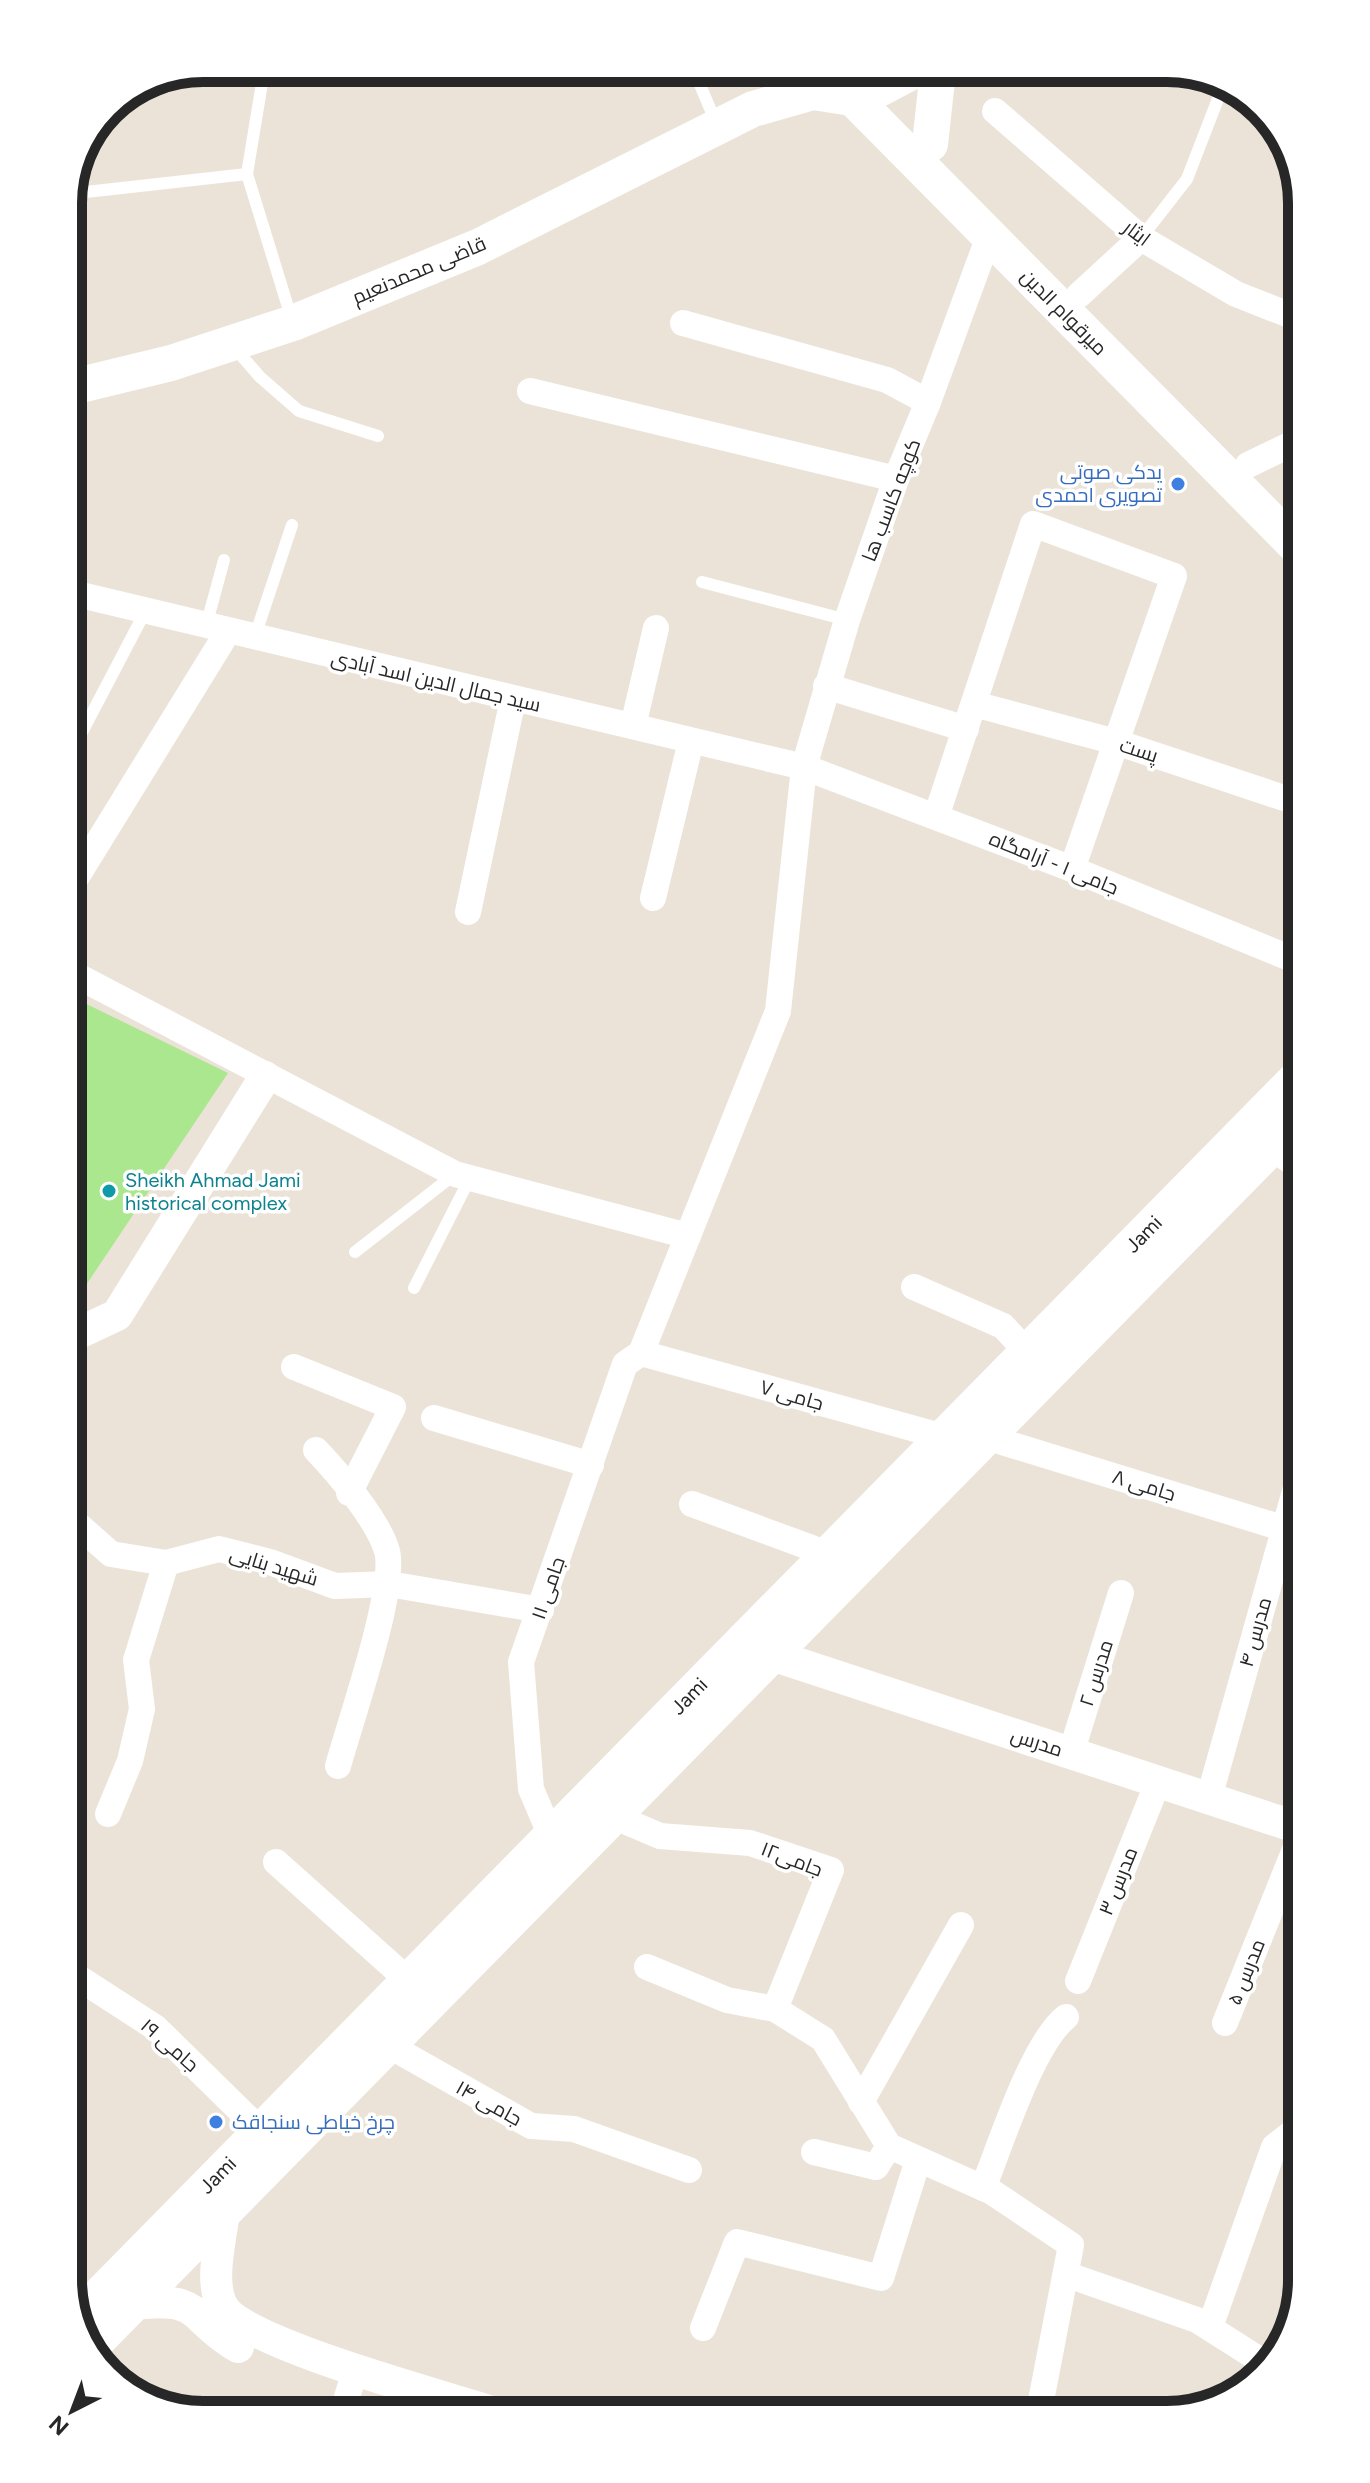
<svg xmlns="http://www.w3.org/2000/svg" width="1370" height="2483" viewBox="0 0 1370 2483" font-family="Figtree,Cairo,sans-serif">
  <style>
    .green { fill: #aae78f }
    .lines { fill: none; stroke-linecap: round; stroke-linejoin: round }
    .service { stroke: #fff; stroke-width: 12 }
    .minor { stroke: #fff; stroke-width: 26 }
    .tertiary { stroke: #fff; stroke-width: 32 }
    .secondary { stroke: #fff; stroke-width: 36 }
    .shop-dot { fill: #3f7fe0; stroke: #fff; stroke-width: 3 }
    .culture-dot { fill: #0f9aa8; stroke: #fff; stroke-width: 3 }
    .labels { text-anchor: middle; dominant-baseline: central; stroke-width: 7; stroke-linejoin: round; paint-order: stroke }
    .street-label { font-size: 20px; fill: #272727; stroke: #fff }
    .shop-label { font-size: 20px; fill: #366cbe; stroke: #fff; text-anchor: end }
    .culture-label { font-size: 20px; fill: #0d838f; stroke: #fff; text-anchor: start }
    .rim { fill: none; stroke: #272727; stroke-width: 10 }
  </style>
  <rect width="100%" height="100%" fill="#ebe3d7"/>
  <polygon class="green" points="68,995 228,1073 68,1312"/>
  <g class="lines">
    <g class="service">
      <polyline points="695,73 717,125"/>
      <polyline points="263,77 247,174 292,320"/>
      <polyline points="68,194 247,174"/>
      <polyline points="1141,238 1187,179 1223,86"/>
      <polyline points="233,346 260,377 299,411 378,436"/>
      <polyline points="702,582 847,620"/>
      <polyline points="206,626 224,560"/>
      <polyline points="254,639 292,525"/>
      <polyline points="68,759 145,612"/>
      <polyline points="1269,1154 1302,1178"/>
      <polyline points="355,1252 455,1174"/>
      <polyline points="414,1288 470,1178"/>
    </g>
    <g class="minor">
      <polyline points="995,111 1141,238 1236,294 1302,320"/>
      <polyline points="1079,295 1141,238"/>
      <polyline points="683,323 887,380 928,402"/>
      <polyline points="530,391 896,479"/>
      <polyline points="1248,465 1302,439"/>
      <polyline points="68,592 804,767 1072,869 1302,963"/>
      <polyline points="826,686 966,729"/>
      <polyline points="974,704 1116,742 1302,804"/>
      <polyline points="633,726 656,628"/>
      <polyline points="936,817 1033,524 1174,576 1072,869"/>
      <polyline points="68,891 227,633"/>
      <polyline points="653,898 691,741"/>
      <polyline points="468,912 513,699"/>
      <polyline points="68,971 455,1174 688,1236"/>
      <polyline points="914,1287 1003,1326 1027,1352"/>
      <polyline points="641,1353 778,1011 804,767 847,620 896,479 928,402 989,236"/>
      <polyline points="641,1353 944,1437"/>
      <polyline points="294,1367 393,1407 349,1493"/>
      <polyline points="434,1418 591,1465"/>
      <polyline points="986,1437 1302,1534"/>
      <path d="M316 1450C338 1473 378 1520 387 1551 397 1588 350 1722 338 1766"/>
      <polyline points="692,1504 828,1554"/>
      <polyline points="68,1516 111,1554 166,1563 219,1549 270,1562 335,1586 389,1584 541,1610"/>
      <polyline points="1071,1753 1121,1593"/>
      <polyline points="1209,1798 1302,1466"/>
      <polyline points="108,1814 130,1761 142,1709 136,1660 166,1563"/>
      <polyline points="613,1816 660,1836 750,1843 831,1870 775,2009"/>
      <polyline points="551,1836 531,1789 521,1662 625,1364 641,1353"/>
      <polyline points="276,1862 409,1981"/>
      <polyline points="647,1967 727,2000 775,2009 823,2039 889,2146 992,2192 1071,2245 1040,2406"/>
      <polyline points="68,1971 156,2028 261,2131"/>
      <polyline points="1078,1981 1158,1782"/>
      <polyline points="1225,2023 1302,1832"/>
      <polyline points="388,2045 531,2126 574,2129 689,2170"/>
      <polyline points="861,2102 961,1925"/>
      <polyline points="814,2152 876,2167 889,2146"/>
      <path d="M983 2188C1001 2144 1032 2044 1066 2017"/>
      <polyline points="1068,2275 1197,2320 1268,2365"/>
      <polyline points="1210,2327 1274,2147 1302,2125"/>
      <polyline points="703,2328 737,2242 881,2278 918,2160"/>
      <polyline points="342,2413 356,2368"/>
    </g>
    <g class="tertiary">
      <polyline points="68,1338 117,1315 265,1077"/>
      <polyline points="772,1655 1302,1829"/>
      <path d="M224 2212C221 2238 208 2285 224 2309 248 2344 443 2396 492 2412"/>
      <path d="M134 2304C205 2296 187 2317 238 2347"/>
    </g>
    <g class="secondary">
      <polyline points="836,81 1302,552"/>
      <polyline points="877,90 913,71"/>
      <polyline points="930,144 938,71"/>
      <polyline points="68,388 171,363 293,323 478,247 753,109 813,92 852,98"/>
      <path id="s1" d="M76 2319 1302 1073"/>
      <polyline points="91,2347 1302,1116"/>
    </g>
  </g>
  <g class="shop-dot">
    <circle cx="1178" cy="484" r="8"/>
    <circle cx="216" cy="2122" r="8"/>
  </g>
  <circle class="culture-dot" cx="109" cy="1191" r="8"/>
  <g class="labels">
    <g class="street-label">
      <text transform="translate(1137 233) rotate(37)">ایثار</text>
      <text transform="translate(419 270) rotate(-23)">قاضی محمدنعیم</text>
      <text transform="translate(1064 312) rotate(45)">میرقوام الدین</text>
      <text transform="translate(891 500) rotate(-69)">کوچه کاسب ها</text>
      <text transform="translate(436 681) rotate(13)">سید جمال الدین اسد آبادی</text>
      <text transform="translate(1139 750) rotate(18)">پست</text>
      <text transform="translate(1054 863) rotate(22)">جامی ۱ - آرامگاه</text>
      <text stroke="none"><textPath href="#s1" startOffset="1522">Jami</textPath></text>
      <text transform="translate(792 1395) rotate(16)">جامی ۷</text>
      <text transform="translate(1144 1485) rotate(17)">جامی ۸</text>
      <text transform="translate(274 1566) rotate(17)">شهید بنایی</text>
      <text transform="translate(548 1588) rotate(-71)">جامی ۱۱</text>
      <text transform="translate(1255 1632) rotate(-74)">مدرس ۴</text>
      <text transform="translate(1096 1673) rotate(-72)">مدرس ۲</text>
      <text stroke="none"><textPath href="#s1" startOffset="874">Jami</textPath></text>
      <text transform="translate(1037 1742) rotate(18)">مدرس</text>
      <text transform="translate(792 1859) rotate(21)">جامی۱۲</text>
      <text transform="translate(1118 1881) rotate(-68)">مدرس ۳</text>
      <text transform="translate(1246 1972) rotate(-68)">مدرس ۵</text>
      <text transform="translate(170 2045) rotate(41)">جامی ۱۹</text>
      <text transform="translate(489 2103) rotate(29)">جامی ۱۴</text>
      <text stroke="none"><textPath href="#s1" startOffset="202">Jami</textPath></text>
    </g>
    <g class="shop-label">
      <text x="1162" y="472">یدکی صوتی<tspan x="1162" dy="23">تصویری احمدی</tspan></text>
      <text x="232" y="2122" text-anchor="start">چرخ خیاطی سنجاقک</text>
    </g>
    <g class="culture-label">
      <text x="125" y="1180">Sheikh Ahmad Jami<tspan x="125" dy="23">historical complex</tspan></text>
    </g>
  </g>
  <path d="M0 0H1370V2483H0ZM203 82H1167A121 121 0 0 1 1288 203V2280A121 121 0 0 1 1167 2401H203A121 121 0 0 1 82 2280V203A121 121 0 0 1 203 82Z" fill="#fff" fill-rule="evenodd"/>
  <path class="rim" d="M203 82H1167A121 121 0 0 1 1288 203V2280A121 121 0 0 1 1167 2401H203A121 121 0 0 1 82 2280V203A121 121 0 0 1 203 82Z"/>
  <g transform="translate(72 2411) rotate(222)" stroke="#ffffff" stroke-width="6" paint-order="stroke">
  <path d="M0-6L14 30L0 20L-14 30Z" fill="#272727"/>
  <text y="-12" font-size="22" font-weight="bold" text-anchor="middle" fill="#272727">N</text>
  </g>
</svg>
